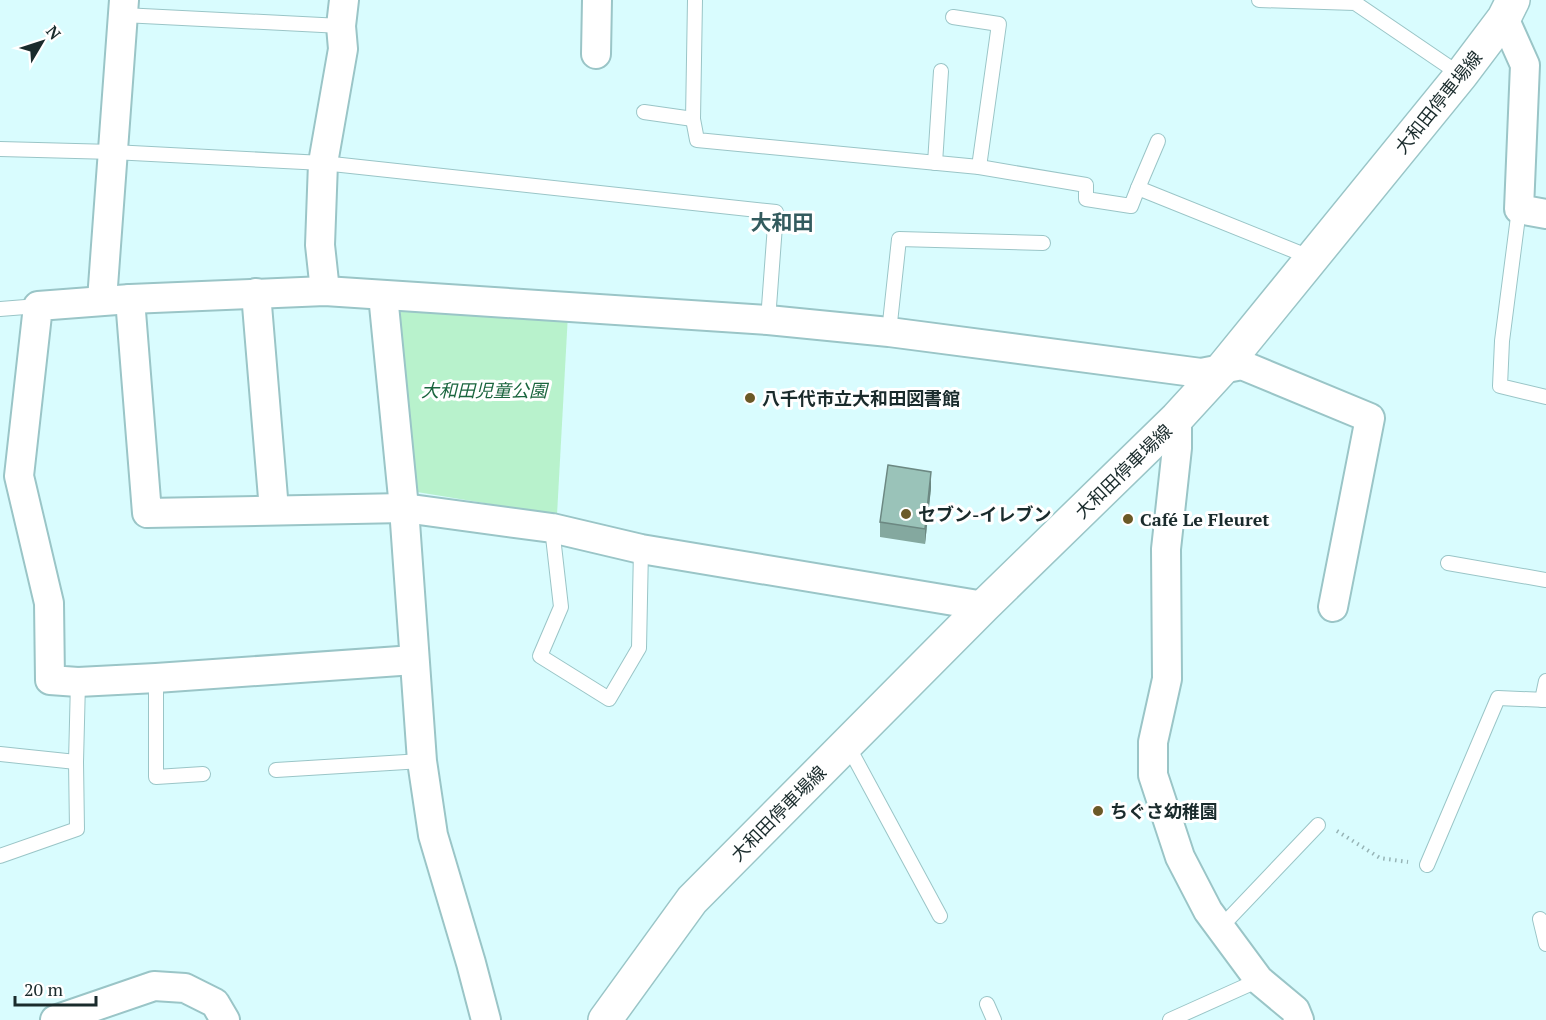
<svg xmlns="http://www.w3.org/2000/svg" width="1546" height="1020" viewBox="0 0 1546 1020" font-family="'PT Serif','Noto Sans JP',serif">
  <style>
    .green { fill: #b8f2cc }
    .lines { fill: none; stroke-linecap: round; stroke-linejoin: round }
    .service-casing { stroke: #9ac5c7; stroke-width: 16 }
    .minor-casing { stroke: #9ac5c7; stroke-width: 32 }
    .secondary-casing { stroke: #9ac5c7; stroke-width: 36 }
    .path { stroke: #96b3b5; stroke-width: 4; stroke-dasharray: 1.5 4.5; stroke-linecap: butt }
    .service { stroke: #fff; stroke-width: 14 }
    .minor { stroke: #fff; stroke-width: 28 }
    .secondary { stroke: #fff; stroke-width: 33 }
    .wall { fill: #84a89f }
    .shaded-wall { fill: #6c8882 }
    .building { fill: #9ac3b9; stroke: #6c8882; stroke-width: 1.5 }
    .poi-dot { fill: #6b5927; stroke: #fff; stroke-width: 2 }
    .labels { text-anchor: middle; dominant-baseline: central; stroke-width: 6; stroke-linejoin: round; paint-order: stroke }
    .street-label { font-size: 18px; fill: #1a2b2c; stroke: #fff }
    .park-label { font-size: 18px; font-style: italic; fill: #1b663f; stroke: #fff }
    .poi-label { font-size: 18px; font-weight: bold; fill: #1a2b2c; stroke: #fff; text-anchor: start }
    .quarter-label { font-size: 21px; font-weight: bold; fill: #335b5e; stroke: #fff }
  </style>
  <rect width="100%" height="100%" fill="#d9fcfe"/>
  <polygon class="green" points="400,306 568,314 557,515 411,491"/>
  <g class="lines">
    <defs>
      <g id="service">
        <polyline points="695,0 693,119 697,140 979,167 1086,185 1086,199 1131,206 1138,188 1312,258"/>
        <polyline points="1259,0 1355,3 1461,75"/>
        <polyline points="123,15 341,26"/>
        <polyline points="953,17 999,24 979,167"/>
        <polyline points="644,112 693,119"/>
        <polyline points="0,149 113,152 323,163 776,212 768,320"/>
        <polyline points="935,163 941,71"/>
        <polyline points="1138,188 1158,141"/>
        <polyline points="1519,209 1502,341 1500,386 1546,397"/>
        <polyline points="0,309 38,306"/>
        <polyline points="889,332 899,239 1043,243"/>
        <polyline points="552,528 561,607 540,656 609,699 639,648 641,549"/>
        <polyline points="1448,563 1546,580"/>
        <polyline points="156,678 156,777 203,774"/>
        <polyline points="1542,700 1546,681"/>
        <polyline points="847,744 940,916"/>
        <polyline points="0,754 76,762 78,682"/>
        <polyline points="276,770 422,761"/>
        <polyline points="0,856 77,829 76,762"/>
        <polyline points="1427,865 1498,698 1546,700"/>
        <polyline points="1540,919 1546,944"/>
        <polyline points="1219,929 1318,825"/>
        <polyline points="987,1004 994,1020"/>
        <polyline points="1170,1020 1259,980"/>
      </g>
      <g id="minor">
        <polyline points="1504,18 1525,65 1519,209 1546,214"/>
        <polyline points="596,54 597,0"/>
        <polyline points="325,291 320,245 323,163 343,49 341,26 344,0"/>
        <polyline points="256,293 274,510"/>
        <polyline points="383,295 404,508 422,761 433,835 471,963 486,1020"/>
        <polyline points="130,299 147,513 404,508 552,528 641,549 984,606"/>
        <polyline points="102,300 124,0"/>
        <polyline points="1177,418 1177,448 1166,549 1167,679 1153,742 1153,775 1180,857 1208,911 1259,980 1295,1010 1299,1020"/>
        <polyline points="414,660 156,678 78,682 50,680 49,603 19,476 38,306 130,299 325,291 768,320 889,332 1201,373 1242,365 1370,418 1333,607"/>
        <polyline points="55,1020 154,986 185,988 215,1003 225,1020"/>
      </g>
      <polyline id="secondary" points="605,1020 692,900 984,606 1177,418 1221,370 1461,75 1504,18 1513,0"/>
    </defs>
    <use href="#service" class="service-casing"/>
    <use href="#minor" class="minor-casing"/>
    <use href="#secondary" class="secondary-casing"/>
    <polyline class="path" points="1337,831 1380,858 1408,862"/>
    <use href="#service" class="service"/>
    <use href="#minor" class="minor"/>
    <use href="#secondary" class="secondary"/>
  </g>
  <polygon class="wall" points="931,488 925,544 880,537 880,522"/>
  <polygon class="shaded-wall" points="931,472 931,488 925,544 925,529"/>
  <polygon class="building" points="888,465 931,472 925,529 880,522"/>
  <g class="poi-dot">
    <circle cx="750" cy="398" r="6"/>
    <circle cx="906" cy="514" r="6"/>
    <circle cx="1128" cy="519" r="6"/>
    <circle cx="1098" cy="811" r="6"/>
  </g>
  <g class="labels">
    <g class="street-label">
      <text transform="translate(1438 102) rotate(-51)">大和田停車場線</text>
      <text transform="translate(1123 471) rotate(-44)">大和田停車場線</text>
      <text transform="translate(778 813) rotate(-45)">大和田停車場線</text>
    </g>
    <g class="park-label">
      <text x="484" y="390">大和田児童公園</text>
    </g>
    <g class="poi-label">
      <text x="762" y="398">八千代市立大和田図書館</text>
      <text x="918" y="514">セブン-イレブン</text>
      <text x="1140" y="519">Café Le Fleuret</text>
      <text x="1110" y="811">ちぐさ幼稚園</text>
    </g>
    <g class="quarter-label">
      <text x="782" y="222">大和田</text>
    </g>
  </g>
  <g transform="translate(42 42) rotate(51)" stroke="#ffffff" stroke-width="4.5" paint-order="stroke">
  <path d="M0-4.5L10 22L0 15L-10 22Z" fill="#1a2b2c"/>
  <text y="-9" font-size="16" font-weight="bold" text-anchor="middle" fill="#1a2b2c">N</text>
  </g>
  <path d="M15 996v9h81v-9" fill="none" stroke="#1a2b2c" stroke-width="3"/>
  <text x="24" y="996" font-size="18" fill="#1a2b2c" stroke="#ffffff" stroke-width="4.5" paint-order="stroke">20 m</text>
</svg>
